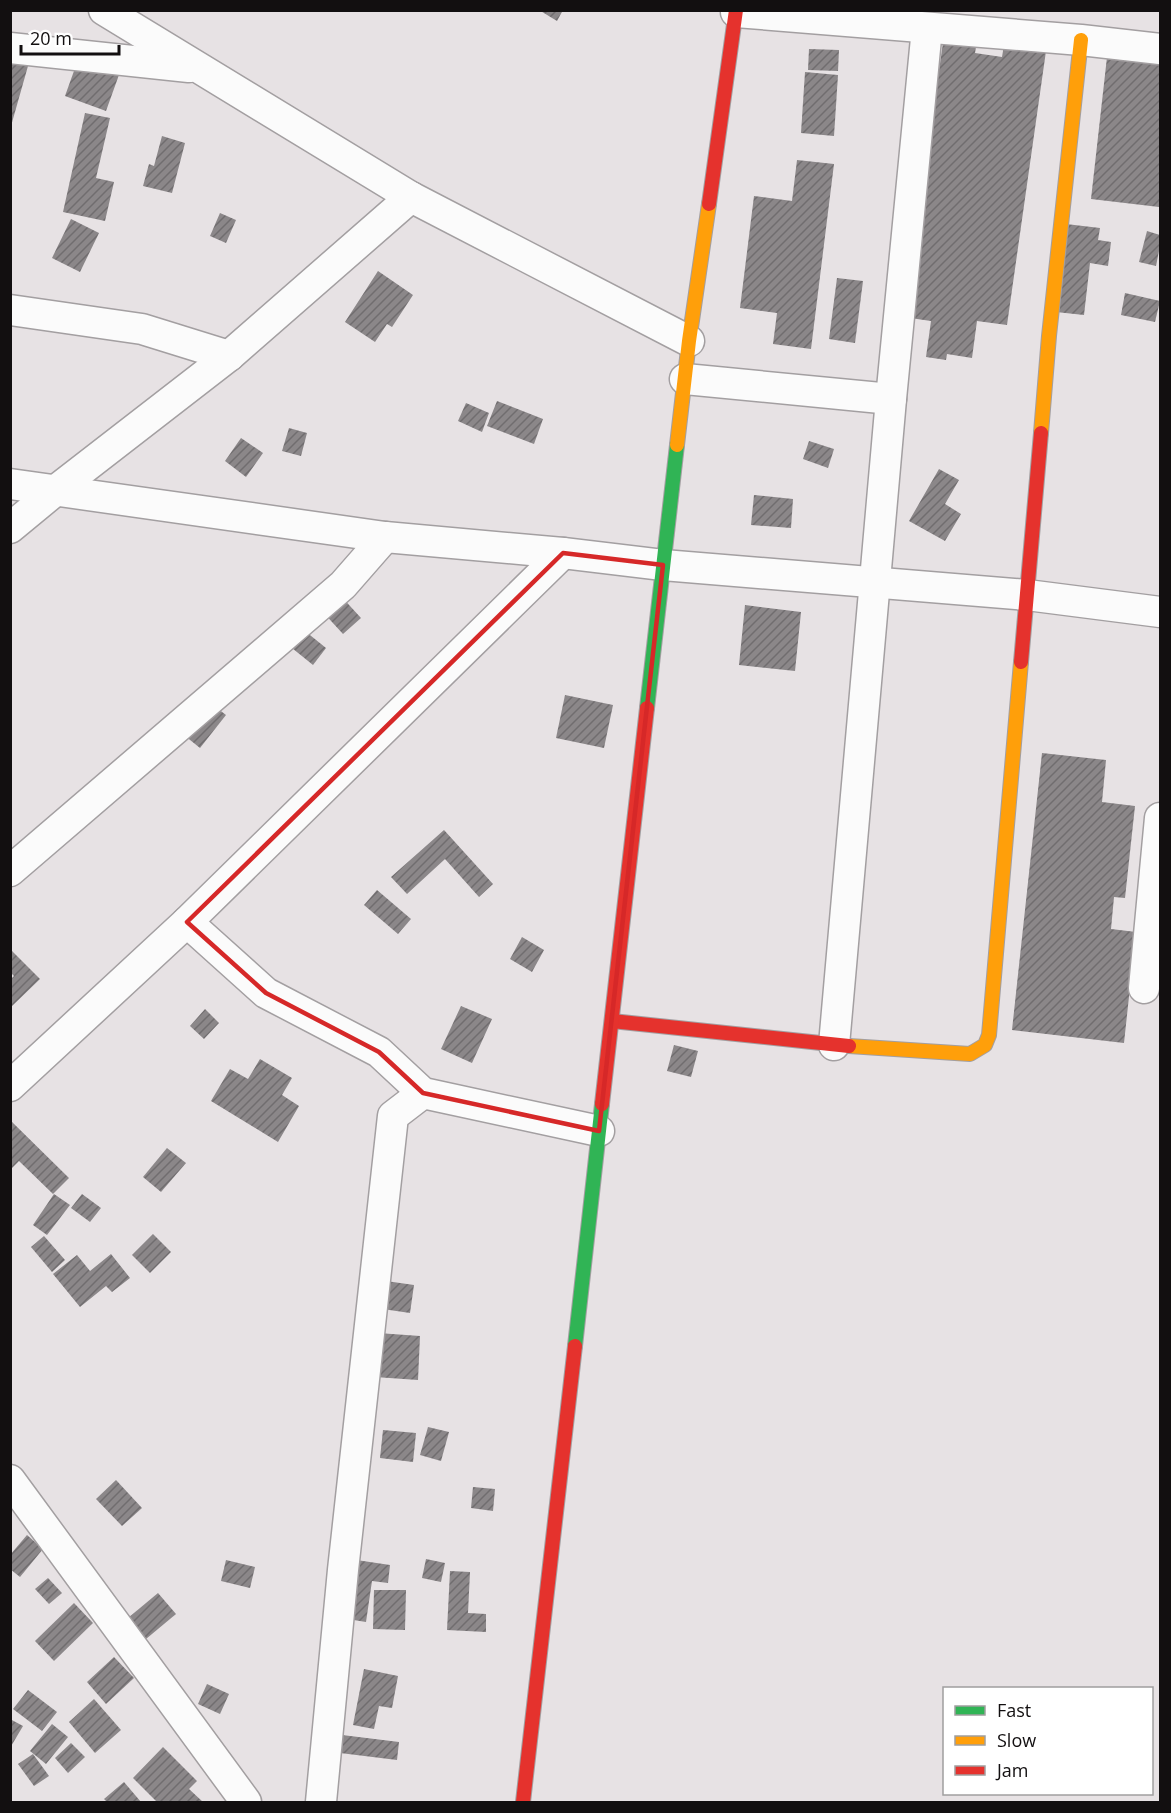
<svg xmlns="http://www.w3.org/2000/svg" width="1171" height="1813" viewBox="0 0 1171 1813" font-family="'Open Sans',sans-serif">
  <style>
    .building { fill: url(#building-hatch) }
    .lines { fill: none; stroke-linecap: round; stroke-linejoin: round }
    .street-casing { stroke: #a39fa1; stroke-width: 33 }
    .fast-casing { stroke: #a39fa1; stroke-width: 16 }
    .slow-casing { stroke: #a39fa1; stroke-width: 16 }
    .jam-casing { stroke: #a39fa1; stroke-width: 16 }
    .street { stroke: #fbfbfb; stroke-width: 30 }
    .fast { stroke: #30b455; stroke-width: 14 }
    .slow { stroke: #ff9f0a; stroke-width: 14 }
    .jam { stroke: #e5322d; stroke-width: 14 }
    .marked { fill: none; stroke: #d62828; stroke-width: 4.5; stroke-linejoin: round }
  </style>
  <defs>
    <pattern id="building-hatch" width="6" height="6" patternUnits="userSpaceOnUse" patternTransform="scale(1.5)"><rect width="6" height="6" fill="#8b8789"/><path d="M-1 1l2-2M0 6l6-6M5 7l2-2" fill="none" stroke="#706d6f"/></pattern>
  </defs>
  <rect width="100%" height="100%" fill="#e7e2e4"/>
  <g class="building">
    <polygon points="539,10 563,10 557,21"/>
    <polygon points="944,36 977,41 975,53 1002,57 1004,45 1046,51 1007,325 977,321 972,358 947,354 946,360 926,357 931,321 903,317"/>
    <polygon points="809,49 839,50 838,71 808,70"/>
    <polygon points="79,57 120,72 106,111 65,96"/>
    <polygon points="1107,57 1160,64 1159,207 1091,199"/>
    <polygon points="10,61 28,66 11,126 10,126"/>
    <polygon points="805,72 838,75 834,136 801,133"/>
    <polygon points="85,113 110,118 96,178 114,182 105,221 63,212"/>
    <polygon points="162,136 185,143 172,193 143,186 149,164 154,166"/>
    <polygon points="797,160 834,164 811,349 773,344 777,313 740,308 754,196 792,201"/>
    <polygon points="220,213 236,220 226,243 210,236"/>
    <polygon points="71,219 99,233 80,272 52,258"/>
    <polygon points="1066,224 1100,228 1098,240 1111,242 1108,266 1090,263 1084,315 1056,312"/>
    <polygon points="1147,231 1160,235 1160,246 1156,266 1139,262"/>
    <polygon points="378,271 413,295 392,327 387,324 375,342 345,322"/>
    <polygon points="837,278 863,281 855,343 829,339"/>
    <polygon points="1125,293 1160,301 1155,322 1121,315"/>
    <polygon points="497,401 543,419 534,444 487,426"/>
    <polygon points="466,403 489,413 482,432 458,421"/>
    <polygon points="289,428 307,433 301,456 282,451"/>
    <polygon points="241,438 263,453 246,477 225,461"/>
    <polygon points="809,441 834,449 828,468 803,459"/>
    <polygon points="939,469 959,480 945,504 961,514 945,541 909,521"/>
    <polygon points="754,495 793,499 791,528 751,525"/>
    <polygon points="339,594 361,618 343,634 321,610"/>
    <polygon points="745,605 801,612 795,671 739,665"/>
    <polygon points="300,627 326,648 313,665 287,644"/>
    <polygon points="195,691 226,715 200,748 169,723"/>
    <polygon points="565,695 613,705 604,748 556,738"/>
    <polygon points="1042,753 1106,760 1102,802 1135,806 1125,898 1114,897 1111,929 1136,932 1124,1043 1012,1030"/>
    <polygon points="444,830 493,884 479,897 445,859 407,894 391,877"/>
    <polygon points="377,890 411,919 398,934 364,905"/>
    <polygon points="522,937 544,950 532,972 510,959"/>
    <polygon points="12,951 40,979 10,1008 10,980 14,976 10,972"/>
    <polygon points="461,1006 492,1019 472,1063 441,1049"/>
    <polygon points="205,1009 219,1023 204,1039 190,1026"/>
    <polygon points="674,1045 698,1051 691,1077 667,1071"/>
    <polygon points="260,1059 292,1078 282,1095 299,1106 278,1142 211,1101 230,1069 248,1079"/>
    <polygon points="10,1120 69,1178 53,1194 19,1161 10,1170"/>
    <polygon points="167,1148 186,1163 161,1192 143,1177"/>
    <polygon points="54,1194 70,1205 47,1235 33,1225"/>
    <polygon points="82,1194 101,1208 90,1222 71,1208"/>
    <polygon points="153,1234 171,1252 150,1273 132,1255"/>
    <polygon points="44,1236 65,1260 52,1272 31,1247"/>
    <polygon points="111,1254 130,1278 112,1292 106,1286 80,1307 53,1274 77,1255 90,1271"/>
    <polygon points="372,1279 414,1285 410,1313 369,1307"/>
    <polygon points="378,1333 420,1336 418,1380 375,1377"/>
    <polygon points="428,1427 449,1432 441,1461 420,1455"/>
    <polygon points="383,1430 416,1433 413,1462 380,1458"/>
    <polygon points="116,1480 142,1508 122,1526 96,1499"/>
    <polygon points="473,1487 495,1489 493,1511 471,1508"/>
    <polygon points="27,1535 43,1549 20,1577 10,1569 10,1555"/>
    <polygon points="343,1558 390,1565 388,1583 372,1581 366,1622 335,1617"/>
    <polygon points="426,1559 445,1563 441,1582 422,1578"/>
    <polygon points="226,1560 255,1567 250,1588 221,1581"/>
    <polygon points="450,1571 470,1572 468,1613 486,1614 486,1632 447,1630"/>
    <polygon points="48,1578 62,1593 49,1604 35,1589"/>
    <polygon points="374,1590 406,1590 405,1630 373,1629"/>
    <polygon points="158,1593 176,1614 146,1639 128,1618"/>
    <polygon points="74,1603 93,1623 54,1661 35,1641"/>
    <polygon points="114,1657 134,1678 106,1704 87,1682"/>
    <polygon points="364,1669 398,1676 392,1708 379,1706 374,1729 353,1725"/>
    <polygon points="207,1684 229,1694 220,1714 198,1704"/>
    <polygon points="28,1690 57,1712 42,1731 13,1709"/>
    <polygon points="94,1699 121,1730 95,1753 69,1722"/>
    <polygon points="10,1719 23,1726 10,1748"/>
    <polygon points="52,1724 68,1737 46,1764 30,1751"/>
    <polygon points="334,1734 399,1742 397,1760 332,1752"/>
    <polygon points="71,1743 85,1757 68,1773 55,1758"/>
    <polygon points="163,1747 197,1781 189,1789 203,1802 157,1802 133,1778"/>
    <polygon points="33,1754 49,1776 34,1786 18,1764"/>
    <polygon points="124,1782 141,1802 107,1802 104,1799"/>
  </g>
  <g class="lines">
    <defs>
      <g id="street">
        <polyline points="104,10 411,197 689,341"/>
        <polyline points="736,12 1081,40 1160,49"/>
        <polyline points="10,48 189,67"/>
        <polyline points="10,310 142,329 229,356"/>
        <polyline points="685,379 891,399"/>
        <polyline points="10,484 385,537 563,553 663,565 1027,595 1160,612"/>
        <polyline points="10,528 56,490 229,356 411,197"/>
        <polyline points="10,871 343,585 385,537"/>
        <polyline points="187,922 266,993 379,1052 423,1093 599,1131"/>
        <polyline points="1144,988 1160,818"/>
        <polyline points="834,1045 891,399 927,28"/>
        <polyline points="10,1086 187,922 563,553"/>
        <polyline points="10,1480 246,1802"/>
        <polyline points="321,1802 343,1570 393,1116 423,1093"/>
      </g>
      <g id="fast">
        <polyline points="647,708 677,445"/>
        <polyline points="575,1346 602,1104"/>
      </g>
      <g id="slow">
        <polyline points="1041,433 1049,336 1081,40"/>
        <polyline points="677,445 689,341 709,204"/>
        <polyline points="849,1046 970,1054 985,1045 989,1035 1021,662"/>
      </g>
      <g id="jam">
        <polyline points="709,204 736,10"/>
        <polyline points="1021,662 1041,433"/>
        <polyline points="612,1021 849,1046"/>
        <polyline points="602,1104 647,708"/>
        <polyline points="523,1802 575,1346"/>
      </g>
    </defs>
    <use href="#street" class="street-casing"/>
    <use href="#fast" class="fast-casing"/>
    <use href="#slow" class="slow-casing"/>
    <use href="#jam" class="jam-casing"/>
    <use href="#street" class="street"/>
    <use href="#fast" class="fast"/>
    <use href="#slow" class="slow"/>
    <use href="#jam" class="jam"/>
  </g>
  <path class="marked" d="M563 553 663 565 599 1131 423 1093 379 1052 266 993 187 922Z"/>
  <rect width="1171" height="1813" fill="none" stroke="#120f10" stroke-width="24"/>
  <rect x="943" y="1687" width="210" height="108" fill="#ffffff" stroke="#a09f9f" stroke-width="1.5"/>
  <rect x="955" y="1706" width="30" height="9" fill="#30b455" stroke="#a09f9f" stroke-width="1.5"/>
  <text x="997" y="1717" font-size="18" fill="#120f10">Fast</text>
  <rect x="955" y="1736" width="30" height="9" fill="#ff9f0a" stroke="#a09f9f" stroke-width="1.5"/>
  <text x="997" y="1747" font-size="18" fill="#120f10">Slow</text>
  <rect x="955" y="1766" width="30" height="9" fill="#e5322d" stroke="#a09f9f" stroke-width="1.5"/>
  <text x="997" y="1777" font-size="18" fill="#120f10">Jam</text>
  <path d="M21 45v9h98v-9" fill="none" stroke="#120f10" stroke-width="3"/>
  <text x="30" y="45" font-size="18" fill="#120f10" stroke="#ffffff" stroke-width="4.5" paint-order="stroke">20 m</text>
</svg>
